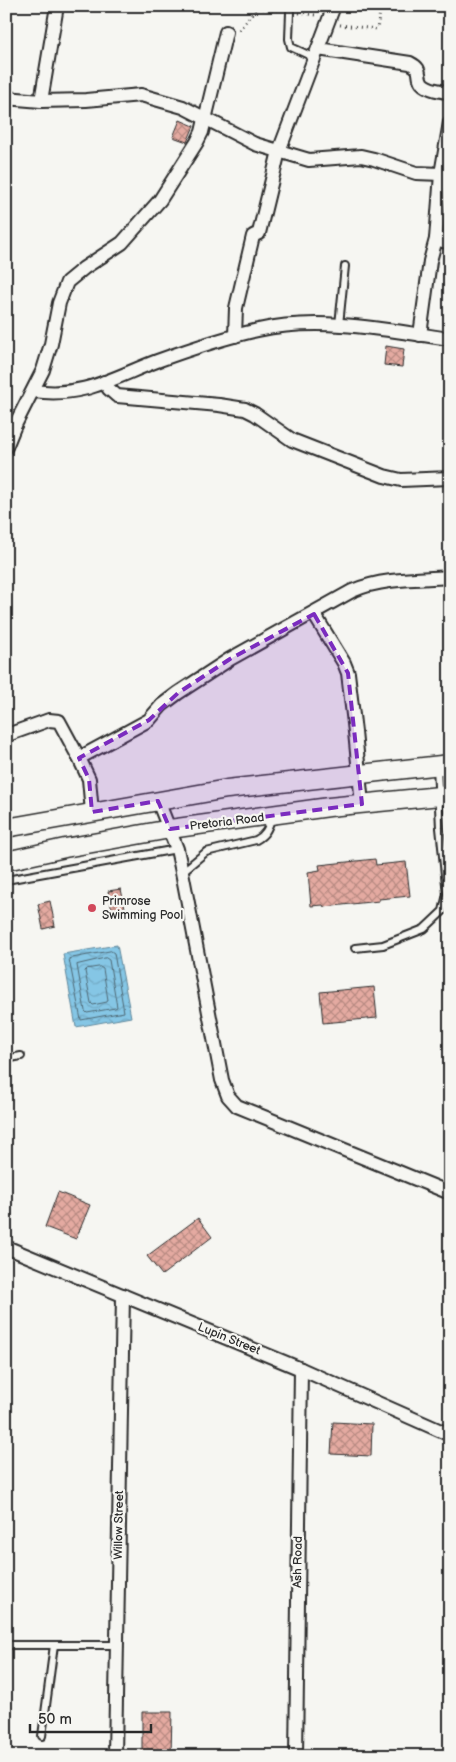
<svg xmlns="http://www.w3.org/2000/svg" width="456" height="1762" viewBox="0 0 456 1762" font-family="'Balsamiq Sans',sans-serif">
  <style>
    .water { fill: url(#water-waves); stroke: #61889b }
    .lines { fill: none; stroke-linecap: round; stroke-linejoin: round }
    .shore { stroke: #4f6975; stroke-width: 1 }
    .building { fill: url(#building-cross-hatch); stroke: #2b2b2b }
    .service-casing { stroke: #2b2b2b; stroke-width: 10 }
    .minor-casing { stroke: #2b2b2b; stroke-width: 16 }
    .secondary-casing { stroke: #2b2b2b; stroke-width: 21 }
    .path { stroke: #2b2b2b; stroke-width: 3; stroke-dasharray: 1 4; stroke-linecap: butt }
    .service { stroke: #f6f6f2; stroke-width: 6 }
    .minor { stroke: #f6f6f2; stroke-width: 12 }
    .secondary { stroke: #f6f6f2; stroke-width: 18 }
    .marked { fill: #7b2cbf; fill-opacity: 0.2; stroke: #7b2cbf; stroke-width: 4; stroke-dasharray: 10 6; stroke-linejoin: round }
    .poi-dot { fill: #d1495b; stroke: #f6f6f2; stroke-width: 2 }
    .labels { text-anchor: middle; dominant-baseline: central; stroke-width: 4.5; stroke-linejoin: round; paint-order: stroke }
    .street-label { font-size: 12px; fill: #2b2b2b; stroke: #f6f6f2 }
    .poi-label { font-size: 12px; fill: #2b2b2b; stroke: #f6f6f2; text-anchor: start }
  </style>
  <defs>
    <pattern id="water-waves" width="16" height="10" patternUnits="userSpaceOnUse" patternTransform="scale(1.25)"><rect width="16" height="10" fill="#85c6e5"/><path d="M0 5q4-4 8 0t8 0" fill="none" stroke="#73aac5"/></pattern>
    <pattern id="building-cross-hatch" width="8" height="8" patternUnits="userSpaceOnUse" patternTransform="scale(1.25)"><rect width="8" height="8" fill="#e4aaa1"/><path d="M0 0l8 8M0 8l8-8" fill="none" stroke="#b98b83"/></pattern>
  </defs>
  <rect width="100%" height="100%" fill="#f6f6f2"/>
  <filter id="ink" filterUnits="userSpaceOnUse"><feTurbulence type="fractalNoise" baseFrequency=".02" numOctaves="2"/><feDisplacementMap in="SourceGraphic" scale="10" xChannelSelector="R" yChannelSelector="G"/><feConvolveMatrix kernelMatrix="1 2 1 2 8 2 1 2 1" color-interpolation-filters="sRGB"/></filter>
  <g filter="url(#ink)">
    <polygon class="water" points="117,945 131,1017 76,1027 63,954"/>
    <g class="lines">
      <g class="shore">
        <polygon points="111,951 114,953 124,1012 81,1020 69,959"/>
        <polygon points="106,958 109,960 117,1007 115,1008 87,1013 85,1011 77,965"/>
        <polygon points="100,967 103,969 108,1000 107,1002 93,1005 91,1003 85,971 87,969"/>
      </g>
    </g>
    <g class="building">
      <polygon points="180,120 194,126 187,142 173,137"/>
      <polygon points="386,346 404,349 402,367 384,365"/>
      <polygon points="375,859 376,865 406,862 410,896 379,899 379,901 324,907 323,905 311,906 308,872 320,870 319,865"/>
      <polygon points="121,889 126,913 113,915 108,891"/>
      <polygon points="50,901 55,926 43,929 38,904"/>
      <polygon points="374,987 377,1018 323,1023 320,992"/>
      <polygon points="58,1192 90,1205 76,1239 45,1227"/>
      <polygon points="198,1218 212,1237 162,1275 147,1256"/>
      <polygon points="333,1422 372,1424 371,1456 331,1454"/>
      <polygon points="142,1712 172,1712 171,1756 142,1756"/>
    </g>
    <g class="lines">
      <defs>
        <g id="service">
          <polyline points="290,12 289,39 291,47 315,58"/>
          <polyline points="339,325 345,266"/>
          <path d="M182 872 206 852 256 840C266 835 268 828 272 817"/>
          <polyline points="6,880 177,849"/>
          <polyline points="355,948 383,945 424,929 443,911 447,894 440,828 437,766"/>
          <polyline points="6,1059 21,1056"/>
          <polyline points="10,1645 117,1645"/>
          <polyline points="42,1736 54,1645"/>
        </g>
        <g id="minor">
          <path d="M318 49 410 63C424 70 416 75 422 83 427 89 443 92 450 92"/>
          <polyline points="6,98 41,101 86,100 141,95 183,107 255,144 309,160 361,156 374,159 416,173 441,174"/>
          <polyline points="41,101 57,6"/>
          <polyline points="450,122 441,174 436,239 450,243"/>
          <polyline points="420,335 430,261 436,239"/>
          <polyline points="235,336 236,308 253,236 259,233 279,151 334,6"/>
          <polyline points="104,382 109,389 117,396 219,405 245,409 255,414 292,440 384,476 401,480 450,478"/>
          <path d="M34 391C83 398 112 378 157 361 190 349 223 338 258 330 320 316 388 330 450 339"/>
          <polyline points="6,422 15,425 43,370 51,344 59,303 67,282 84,268 122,243 160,200 197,142 202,132 226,32"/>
          <polyline points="6,447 15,425"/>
          <polyline points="314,614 344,663 348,673 355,732 362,804"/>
          <polyline points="10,734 49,720 59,721 79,758"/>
          <polyline points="158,801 177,849 182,872 222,1080 228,1096 237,1106 450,1193"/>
          <path d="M92 812 89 779 79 758 149 720 162 705 178 693 230 659 352 591C382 578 418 579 450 577"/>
          <polyline points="6,1247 301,1369 450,1435"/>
          <polyline points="115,1756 123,1295"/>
          <polyline points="296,1756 301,1369"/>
        </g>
        <g id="secondary">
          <polyline points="6,828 227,789 450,764"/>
          <polyline points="6,861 65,848 170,829 329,807 450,795"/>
        </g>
      </defs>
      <use href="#service" class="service-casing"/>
      <use href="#minor" class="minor-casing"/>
      <use href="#secondary" class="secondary-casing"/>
      <g class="path">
        <polyline points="257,8 281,11"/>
        <polyline points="299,13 315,15"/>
        <polyline points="340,25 377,29 381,6"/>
        <polyline points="239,30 257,7"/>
      </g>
      <use href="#service" class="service"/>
      <use href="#minor" class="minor"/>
      <use href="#secondary" class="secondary"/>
    </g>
  </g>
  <path class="marked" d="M314 614 348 673 362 804 170 829 158 801 92 812 89 779 79 758 149 720 178 693 230 659Z"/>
  <circle class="poi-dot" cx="92" cy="908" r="5"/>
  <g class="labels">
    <g class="street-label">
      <text transform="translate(227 822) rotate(-7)">Pretoria Road</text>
      <text transform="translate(229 1339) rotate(22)">Lupin Street</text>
      <text transform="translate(119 1525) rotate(-89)">Willow Street</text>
      <text transform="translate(298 1562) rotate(-89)">Ash Road</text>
    </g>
    <g class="poi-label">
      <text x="102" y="901">Primrose<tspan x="102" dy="14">Swimming Pool</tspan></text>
    </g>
  </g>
  <rect width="456" height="1762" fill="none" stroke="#f6f6f2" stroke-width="25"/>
  <rect x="12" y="12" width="431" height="1737" fill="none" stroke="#2b2b2b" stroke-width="2" filter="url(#ink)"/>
  <path d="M30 1724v8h121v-8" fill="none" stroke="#2b2b2b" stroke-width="2.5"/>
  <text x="38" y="1724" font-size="15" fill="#2b2b2b" stroke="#f6f6f2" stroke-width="4" paint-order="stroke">50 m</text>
</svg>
